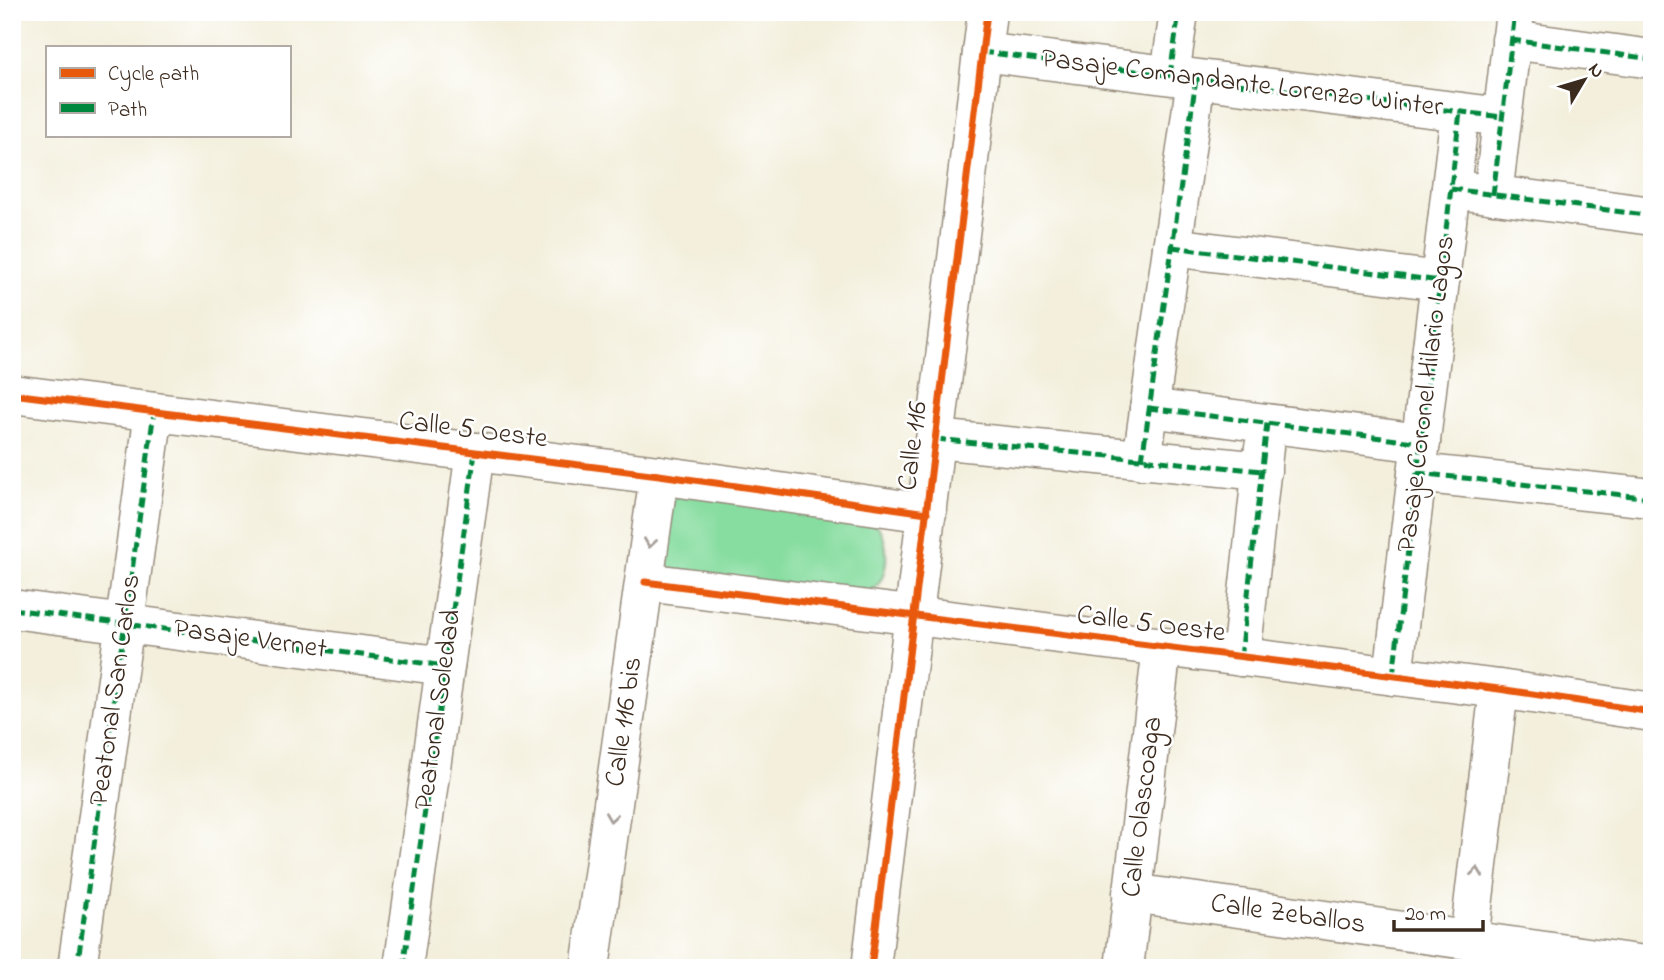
<svg xmlns="http://www.w3.org/2000/svg" width="1664" height="980" viewBox="0 0 1664 980" font-family="'Indie Flower',sans-serif">
  <style>
    .green { fill: #87dda0; stroke: #61845f; stroke-width: 2 }
    .lines { fill: none; stroke-linecap: round; stroke-linejoin: round }
    .minor-casing { stroke: #978c7d; stroke-width: 41 }
    .minor { stroke: #fff; stroke-width: 38 }
    .quiet { stroke: #00873e; stroke-width: 5; stroke-dasharray: 10 5; stroke-linecap: butt }
    .cycleway-casing { stroke: #fff; stroke-width: 11 }
    .cycleway { stroke: #e8590c; stroke-width: 7 }
    .oneway { stroke: #a79f9a }
    .labels { text-anchor: middle; dominant-baseline: central; stroke-width: 5; stroke-linejoin: round; paint-order: stroke }
    .street-label { font-size: 28px; fill: #3b2a1e; stroke: #fff }
  </style>
  <rect width="100%" height="100%" fill="#fff"/>
  <filter id="ink" filterUnits="userSpaceOnUse"><feTurbulence type="fractalNoise" baseFrequency=".0143" numOctaves="2"/><feDisplacementMap in="SourceGraphic" scale="14" xChannelSelector="R" yChannelSelector="G"/><feConvolveMatrix kernelMatrix="1 2 1 2 8 2 1 2 1" color-interpolation-filters="sRGB"/></filter>
  <filter id="wash" filterUnits="userSpaceOnUse"><feTurbulence type="fractalNoise" baseFrequency=".00686" numOctaves="4" result="noise"/><feDisplacementMap in="SourceGraphic" scale="28" xChannelSelector="R" yChannelSelector="G"/><feGaussianBlur stdDeviation="1.57" result="paint"/><feColorMatrix in="noise" values="0 0 0 0 0 0 0 0 0 0 0 0 0 0 0 0 0 1.4 0 .05"/><feComposite in="paint" operator="in"/></filter>
  <g filter="url(#wash)">
    <rect width="100%" height="100%" fill="#f3efdc"/>
    <path class="green" d="M678 491 877 525C891 545 890 580 868 594L669 570 665 564 671 504Z"/>
  </g>
  <g filter="url(#ink)">
    <g class="lines">
      <defs>
        <g id="minor">
          <polyline points="1511,40 1652,59"/>
          <polyline points="982,52 1502,117"/>
          <polyline points="1170,75 1179,12"/>
          <polyline points="1451,189 1652,216"/>
          <polyline points="1493,195 1515,12"/>
          <polyline points="1172,247 1440,281"/>
          <polyline points="12,394 659,475 927,513"/>
          <polyline points="1149,408 1421,443"/>
          <polyline points="936,439 1262,471"/>
          <polyline points="1142,460 1196,79"/>
          <polyline points="1417,473 1652,498"/>
          <polyline points="645,582 1499,689 1652,712"/>
          <polyline points="12,609 445,666"/>
          <polyline points="1241,657 1264,447"/>
          <polyline points="1393,676 1460,112"/>
          <polyline points="1132,893 1652,966"/>
          <polyline points="1469,940 1499,689"/>
          <polyline points="77,968 154,412"/>
          <polyline points="403,968 475,452"/>
          <polyline points="590,968 659,475"/>
          <polyline points="871,968 987,12"/>
          <polyline points="1124,968 1162,647"/>
        </g>
      </defs>
      <use href="#minor" class="minor-casing"/>
      <use href="#minor" class="minor"/>
      <g class="quiet">
        <polyline points="1511,40 1652,59"/>
        <polyline points="982,52 1502,117"/>
        <polyline points="1170,75 1179,12"/>
        <polyline points="1451,189 1652,216"/>
        <polyline points="1493,195 1515,12"/>
        <polyline points="1172,247 1440,281"/>
        <polyline points="1149,408 1421,443"/>
        <polyline points="936,439 1262,471"/>
        <polyline points="1142,460 1196,79"/>
        <polyline points="1417,473 1652,498"/>
        <polyline points="12,609 445,666"/>
        <polyline points="1241,657 1267,423"/>
        <polyline points="1393,676 1460,112"/>
        <polyline points="77,968 154,412"/>
        <polyline points="403,968 475,452"/>
      </g>
      <defs>
        <g id="cycleway">
          <polyline points="12,394 659,475 927,513"/>
          <polyline points="645,582 1499,689 1652,712"/>
          <polyline points="871,968 987,12"/>
        </g>
      </defs>
      <use href="#cycleway" class="cycleway-casing"/>
      <use href="#cycleway" class="cycleway"/>
    </g>
    <defs><path id="oneway-chevron" d="M-2-3.5L2.5 0L-2 3.5" fill="none" stroke-width="1.6" stroke-linecap="round" stroke-linejoin="round" transform="scale(1.75)"/></defs>
    <g class="oneway">
      <use href="#oneway-chevron" transform="translate(650 543) rotate(98)"/>
      <use href="#oneway-chevron" transform="translate(611 817) rotate(98)"/>
      <use href="#oneway-chevron" transform="translate(1477 872) rotate(-83)"/>
    </g>
  </g>
  <g class="labels">
    <g class="street-label">
      <text transform="translate(1242 84) rotate(7)">Pasaje Comandante Lorenzo Winter</text>
      <text transform="translate(1427 394) rotate(-83)">Pasaje Coronel Hilario Lagos</text>
      <text transform="translate(473 431) rotate(7)">Calle 5 Oeste</text>
      <text transform="translate(914 446) rotate(-83)">Calle 116</text>
      <text transform="translate(1151 625) rotate(7)">Calle 5 Oeste</text>
      <text transform="translate(250 640) rotate(8)">Pasaje Vernet</text>
      <text transform="translate(116 690) rotate(-82)">Peatonal San Carlos</text>
      <text transform="translate(439 710) rotate(-82)">Peatonal Soledad</text>
      <text transform="translate(625 722) rotate(-82)">Calle 116 bis</text>
      <text transform="translate(1143 807) rotate(-83)">Calle Olascoaga</text>
      <text transform="translate(1288 915) rotate(8)">Calle Zeballos</text>
    </g>
  </g>
  <rect width="1664" height="980" fill="none" stroke="#fff" stroke-width="42"/>
  <rect x="46" y="46" width="245" height="91" fill="#ffffff" stroke="#b1aaa5" stroke-width="2"/>
  <rect x="60" y="68" width="35" height="10" fill="#e8590c" stroke="#b1aaa5" stroke-width="2"/>
  <text x="108" y="80" font-size="21" fill="#3b2a1e">Cycle path</text>
  <rect x="60" y="103" width="35" height="10" fill="#00873e" stroke="#b1aaa5" stroke-width="2"/>
  <text x="108" y="116" font-size="21" fill="#3b2a1e">Path</text>
  <g transform="translate(1584 80) rotate(52)" stroke="#ffffff" stroke-width="5" paint-order="stroke">
  <path d="M0-5L12 26L0 18L-12 26Z" fill="#3b2a1e"/>
  <text y="-10" font-size="19" font-weight="bold" text-anchor="middle" fill="#3b2a1e">N</text>
  </g>
  <path d="M1394 920v10h89v-10" fill="none" stroke="#3b2a1e" stroke-width="3.5"/>
  <text x="1405" y="920" font-size="21" fill="#3b2a1e" stroke="#ffffff" stroke-width="5" paint-order="stroke">20 m</text>
</svg>
